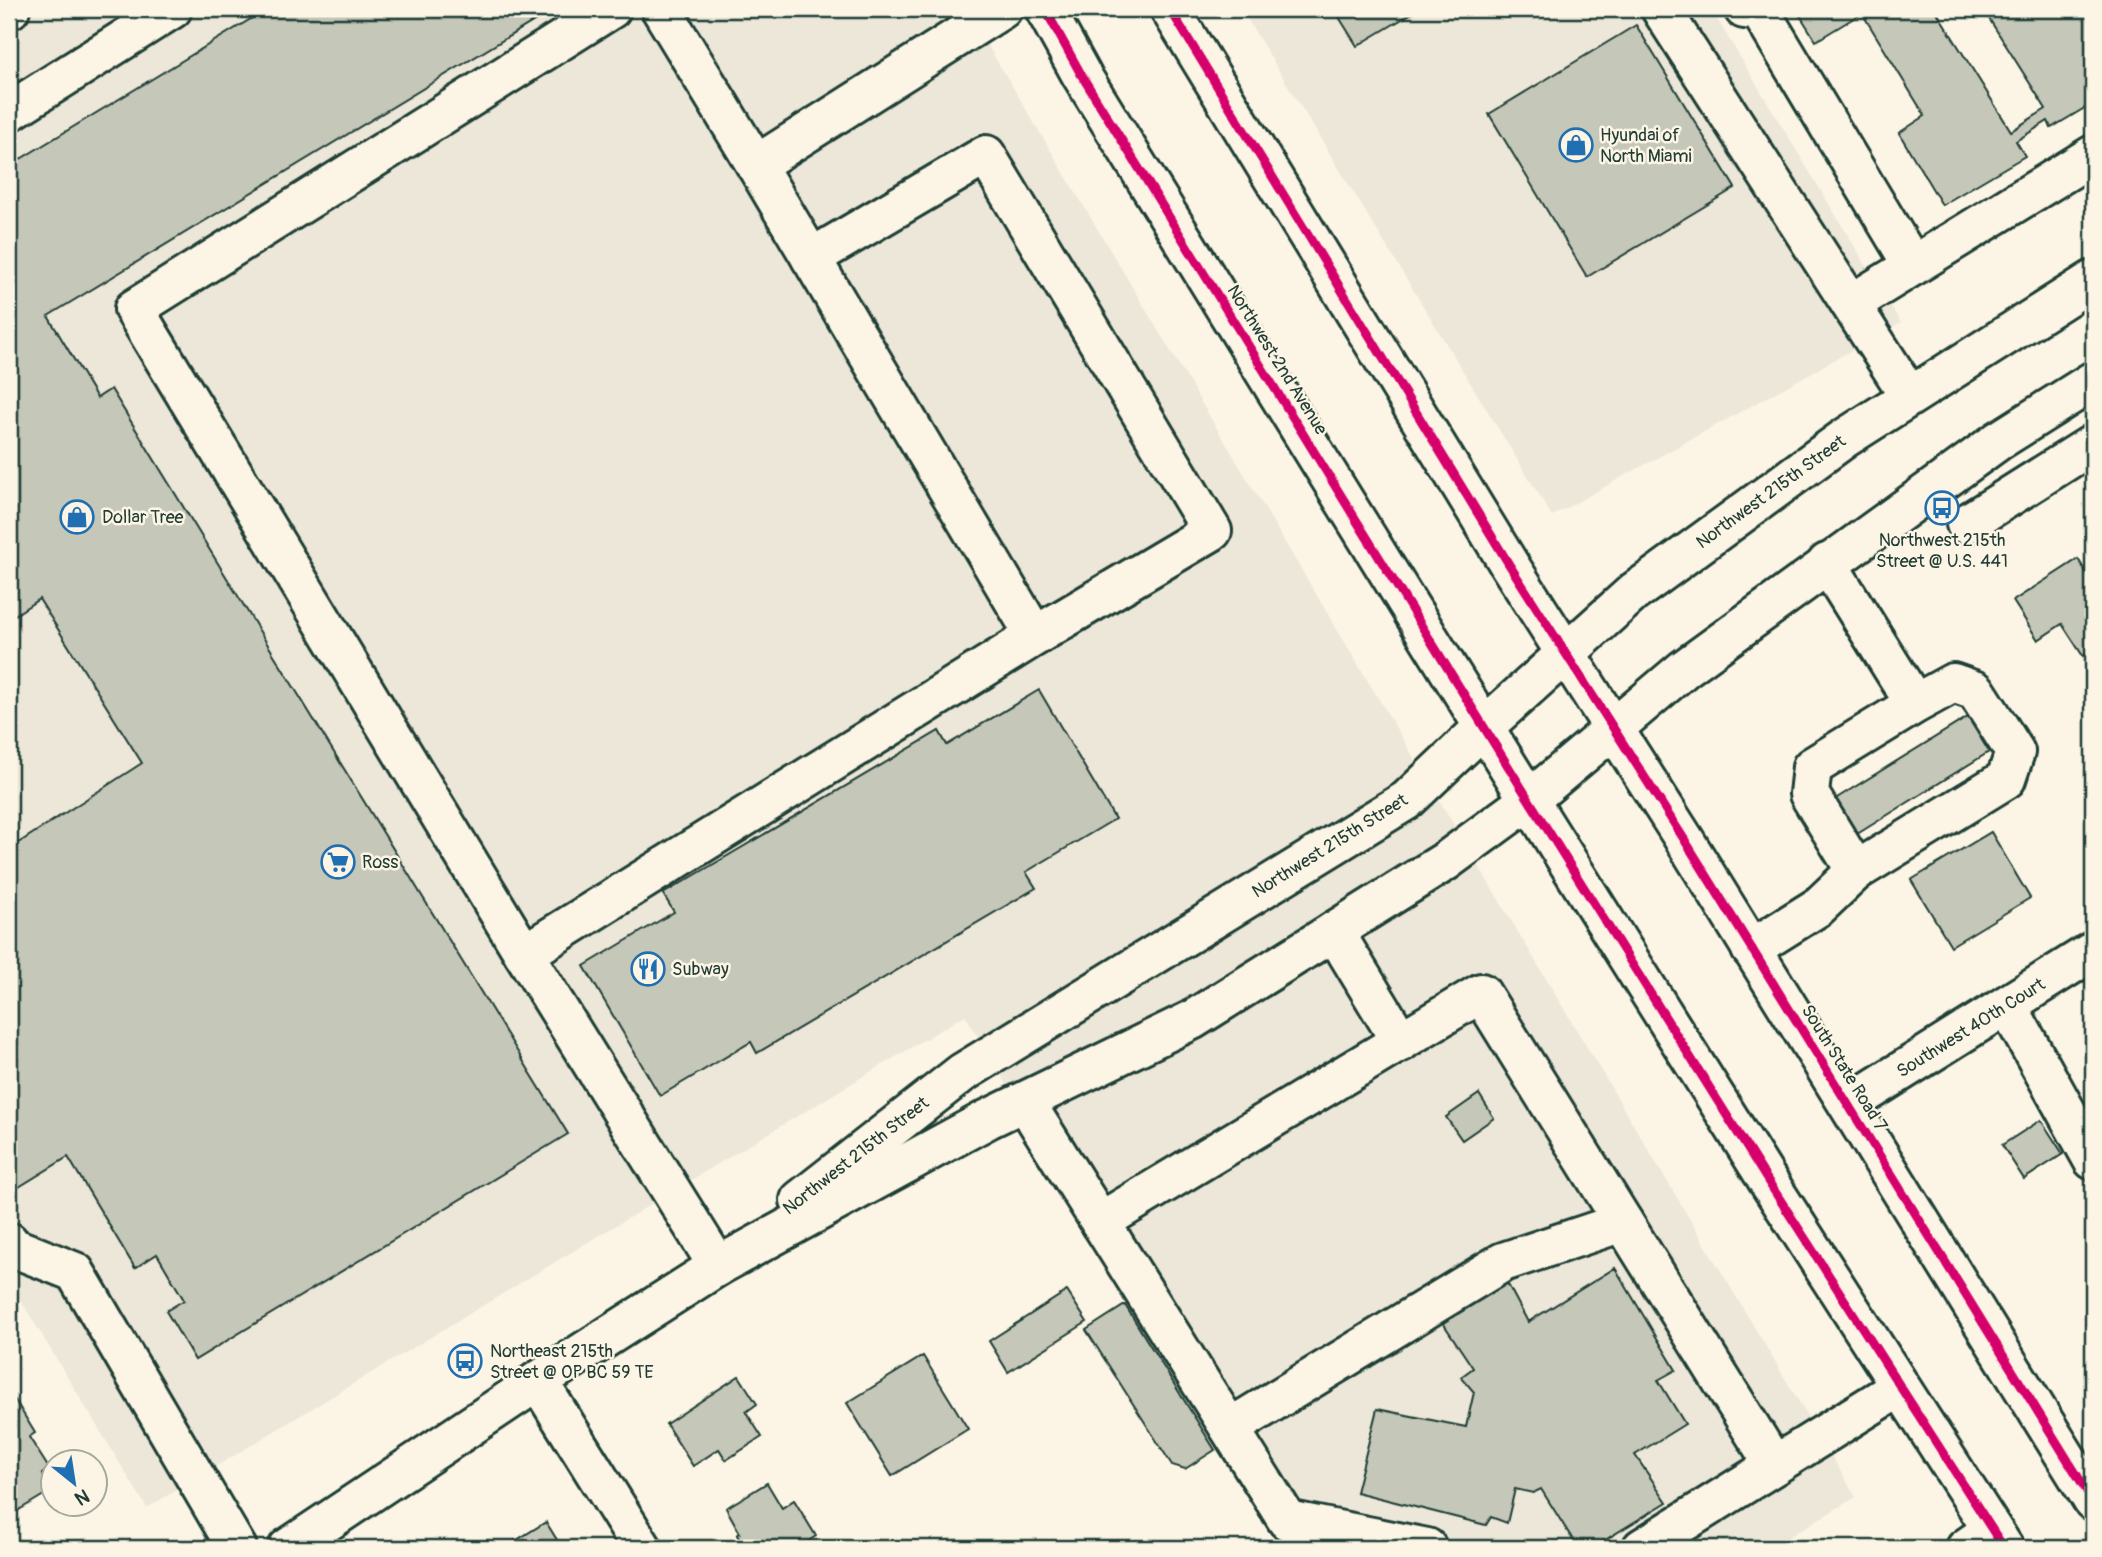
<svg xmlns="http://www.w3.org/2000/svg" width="2102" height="1557" viewBox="0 0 2102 1557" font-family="Pangolin,sans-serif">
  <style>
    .built { fill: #ece7d8 }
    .building { fill: #c5c7b9; stroke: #1f3d34; stroke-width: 2 }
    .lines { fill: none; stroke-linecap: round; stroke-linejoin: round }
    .minor-casing { stroke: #1f3d34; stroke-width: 44 }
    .major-casing { stroke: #1f3d34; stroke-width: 44 }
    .minor { stroke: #fcf5e5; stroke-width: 38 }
    .major { stroke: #fcf5e5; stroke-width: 38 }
    .cycleway-casing { stroke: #fcf5e5; stroke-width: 13 }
    .cycleway { stroke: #d6006c; stroke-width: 9 }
    .labels { text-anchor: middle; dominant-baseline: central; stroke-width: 5; stroke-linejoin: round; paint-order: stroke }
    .poi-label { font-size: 18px; fill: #1f3d34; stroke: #fcf5e5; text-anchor: start }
    .street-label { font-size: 18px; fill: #1f3d34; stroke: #fcf5e5 }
  </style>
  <rect width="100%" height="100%" fill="#fcf5e5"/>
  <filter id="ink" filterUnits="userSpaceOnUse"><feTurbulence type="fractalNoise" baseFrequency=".0143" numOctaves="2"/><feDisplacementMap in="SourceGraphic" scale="14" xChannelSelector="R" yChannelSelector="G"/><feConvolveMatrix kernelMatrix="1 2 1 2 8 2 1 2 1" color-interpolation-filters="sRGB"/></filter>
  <g filter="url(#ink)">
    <g class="built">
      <polygon points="9,9 966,9 1856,1497 1770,1548 1286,1548 965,1015 147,1508 9,1281"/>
      <polygon points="1241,9 1711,9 1901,323 1552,516"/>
    </g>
    <g class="building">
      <polygon points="267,9 554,9 48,316 97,398 111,389 568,1134 195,1360 166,1311 184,1300 157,1254 135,1268 68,1157 9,1193 9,849 142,763 39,599 9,619 9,166"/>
      <polygon points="1334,9 1419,9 1357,46"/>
      <polygon points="1796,9 1935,9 2011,131 2046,109 1983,9 2093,9 2093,103 2051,128 2048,121 2016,141 2025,156 1942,205 1899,133 1925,116 1862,13 1816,41"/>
      <polygon points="1636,25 1735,188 1587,277 1489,114"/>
      <polygon points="2078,559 2093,583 2093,649 2083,656 2062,624 2038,640 2013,601"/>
      <polygon points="1039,690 1115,819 1026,872 1036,888 757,1053 751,1042 660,1096 584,966 674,912 663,894 939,731 947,745"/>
      <polygon points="1968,717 1989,752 1854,836 1832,801"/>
      <polygon points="1991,832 2030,898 1951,946 1911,880"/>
      <polygon points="1479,1094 1494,1118 1462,1140 1446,1117"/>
      <polygon points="2041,1120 2063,1154 2024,1179 2002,1145"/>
      <polygon points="1615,1268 1676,1370 1658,1380 1685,1424 1635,1455 1667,1502 1592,1548 1578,1548 1541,1489 1533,1493 1515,1489 1507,1523 1491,1517 1486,1525 1356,1492 1377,1409 1466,1427 1474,1392 1461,1377 1473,1368 1441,1320 1505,1279 1528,1322"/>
      <polygon points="1067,1291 1087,1322 1008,1372 989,1341"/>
      <polygon points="1125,1305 1215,1450 1185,1469 1172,1465 1086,1330"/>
      <polygon points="923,1356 968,1429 892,1476 847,1403"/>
      <polygon points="739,1376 757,1404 746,1412 762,1437 726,1460 719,1449 693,1466 666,1424"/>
      <polygon points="15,1400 35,1433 29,1437 50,1470 42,1474 52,1490 9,1516 9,1403"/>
      <polygon points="767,1483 782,1508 794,1500 816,1536 798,1548 745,1548 737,1535 740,1533 726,1508"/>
      <polygon points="546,1522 562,1548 504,1548"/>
    </g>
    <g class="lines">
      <defs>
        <g id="minor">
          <polyline points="9,9 10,9"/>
          <polyline points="611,9 134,309 524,954 718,1266"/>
          <polyline points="661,9 756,165"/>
          <polyline points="1661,9 1909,395"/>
          <polyline points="1744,9 1760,11 1913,266"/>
          <polyline points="9,112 172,9"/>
          <polyline points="811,258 986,155 1212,531 1035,636"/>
          <polyline points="1851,304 2093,155"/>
          <polyline points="1966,524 2093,444"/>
          <polyline points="1827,563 1915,704 1812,767 1809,794 1856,871 2006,779 2015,752 1976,691 1953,683 1915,704"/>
          <polyline points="1334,931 1401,1042"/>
          <polyline points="1751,949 1818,907 1856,871"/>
          <polyline points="524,954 1035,636 756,165 1002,9"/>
          <polyline points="2007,1005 2093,1160"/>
          <polyline points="1025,1102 1287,1520 1427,1548"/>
          <polyline points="1849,1104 2093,951"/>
          <polyline points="800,1200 962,1073 1407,800 1484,727"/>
          <polyline points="1100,1222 1481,993 1774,1465"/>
          <polyline points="9,1242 12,1247 75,1272 237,1548"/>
          <polyline points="538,1381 642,1548"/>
          <polyline points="1230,1428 1503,1262 1623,1222"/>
          <polyline points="288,1548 538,1381 718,1266 988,1119 1192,1020 1446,861 1529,800"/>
          <polyline points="1642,1548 1900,1387"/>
          <polyline points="1966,1548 1992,1530"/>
        </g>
        <g id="major">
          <polyline points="1045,9 1082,76 1529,800 1768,1181 2004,1548"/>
          <polyline points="1170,9 1510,566 1684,839 2093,1501"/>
          <polyline points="1484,727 1634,592 1655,577 1845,438 2093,280"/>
          <polyline points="1529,800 1684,669 1998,441 2093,381"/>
        </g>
      </defs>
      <use href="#minor" class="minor-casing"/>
      <use href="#major" class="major-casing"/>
      <use href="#minor" class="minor"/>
      <use href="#major" class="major"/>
      <defs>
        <g id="cycleway">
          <polyline points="1045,9 1082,76 1529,800 1768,1181 2004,1548"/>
          <polyline points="1170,9 1510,566 1684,839 2093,1501"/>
        </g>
      </defs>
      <use href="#cycleway" class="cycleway-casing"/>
      <use href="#cycleway" class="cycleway"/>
    </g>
  </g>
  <defs>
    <symbol id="shop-ring" viewBox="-11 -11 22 22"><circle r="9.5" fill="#fcf5e5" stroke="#1f6fb2" stroke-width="1.5"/><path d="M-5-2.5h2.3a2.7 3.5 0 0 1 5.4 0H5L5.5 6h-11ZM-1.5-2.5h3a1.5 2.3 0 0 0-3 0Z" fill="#1f6fb2"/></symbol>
    <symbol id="bus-ring" viewBox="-11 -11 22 22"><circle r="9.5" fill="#fcf5e5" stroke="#1f6fb2" stroke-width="1.5"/><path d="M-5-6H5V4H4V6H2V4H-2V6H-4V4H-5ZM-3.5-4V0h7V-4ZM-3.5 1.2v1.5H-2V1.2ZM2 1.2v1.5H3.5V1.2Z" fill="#1f6fb2"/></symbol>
    <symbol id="supermarket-ring" viewBox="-11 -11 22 22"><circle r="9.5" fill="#fcf5e5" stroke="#1f6fb2" stroke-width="1.5"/><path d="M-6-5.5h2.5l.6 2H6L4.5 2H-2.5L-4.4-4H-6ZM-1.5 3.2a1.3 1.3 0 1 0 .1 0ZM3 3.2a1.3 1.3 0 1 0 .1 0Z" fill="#1f6fb2"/></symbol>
    <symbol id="restaurant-ring" viewBox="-11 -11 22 22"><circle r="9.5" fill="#fcf5e5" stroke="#1f6fb2" stroke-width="1.5"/><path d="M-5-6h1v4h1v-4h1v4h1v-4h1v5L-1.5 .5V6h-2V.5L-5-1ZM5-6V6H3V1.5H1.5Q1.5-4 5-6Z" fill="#1f6fb2"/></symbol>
  </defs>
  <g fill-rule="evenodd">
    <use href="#shop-ring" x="1557" y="126" width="38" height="38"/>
    <use href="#bus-ring" x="1923" y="489" width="38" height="38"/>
    <use href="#shop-ring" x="58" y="498" width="38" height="38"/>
    <use href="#supermarket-ring" x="319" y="843" width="38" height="38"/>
    <use href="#restaurant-ring" x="629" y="950" width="38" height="38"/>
    <use href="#bus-ring" x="446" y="1342" width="38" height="38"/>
  </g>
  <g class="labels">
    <g class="poi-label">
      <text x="1600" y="135">Hyundai of<tspan x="1600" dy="21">North Miami</tspan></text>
      <text x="102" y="517">Dollar Tree</text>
      <text x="1942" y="540" text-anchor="middle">Northwest 215th<tspan x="1942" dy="21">Street @ U.S. 441</tspan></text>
      <text x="362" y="862">Ross</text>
      <text x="672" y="969">Subway</text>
      <text x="490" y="1351">Northeast 215th<tspan x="490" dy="21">Street @ OP BC 59 TE</tspan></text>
    </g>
    <g class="street-label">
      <text transform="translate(1277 360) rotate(58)">Northwest 2nd Avenue</text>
      <text transform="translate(1771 492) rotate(-36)">Northwest 215th Street</text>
      <text transform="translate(1330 846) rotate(-32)">Northwest 215th Street</text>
      <text transform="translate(1971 1028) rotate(-32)">Southwest 40th Court</text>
      <text transform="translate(1844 1068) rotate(58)">South State Road 7</text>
      <text transform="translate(856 1156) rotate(-38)">Northwest 215th Street</text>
    </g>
  </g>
  <rect width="2102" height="1557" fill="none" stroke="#fcf5e5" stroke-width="35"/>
  <rect x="18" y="18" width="2067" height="1522" fill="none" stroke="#1f3d34" stroke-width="2.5" filter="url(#ink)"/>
  <g transform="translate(74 1483) rotate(150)"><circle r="33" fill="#fcf5e5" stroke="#a4ab9e" stroke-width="2"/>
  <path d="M0-5L12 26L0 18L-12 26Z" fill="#1f6fb2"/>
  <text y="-10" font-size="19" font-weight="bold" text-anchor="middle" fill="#1f3d34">N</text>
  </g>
</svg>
